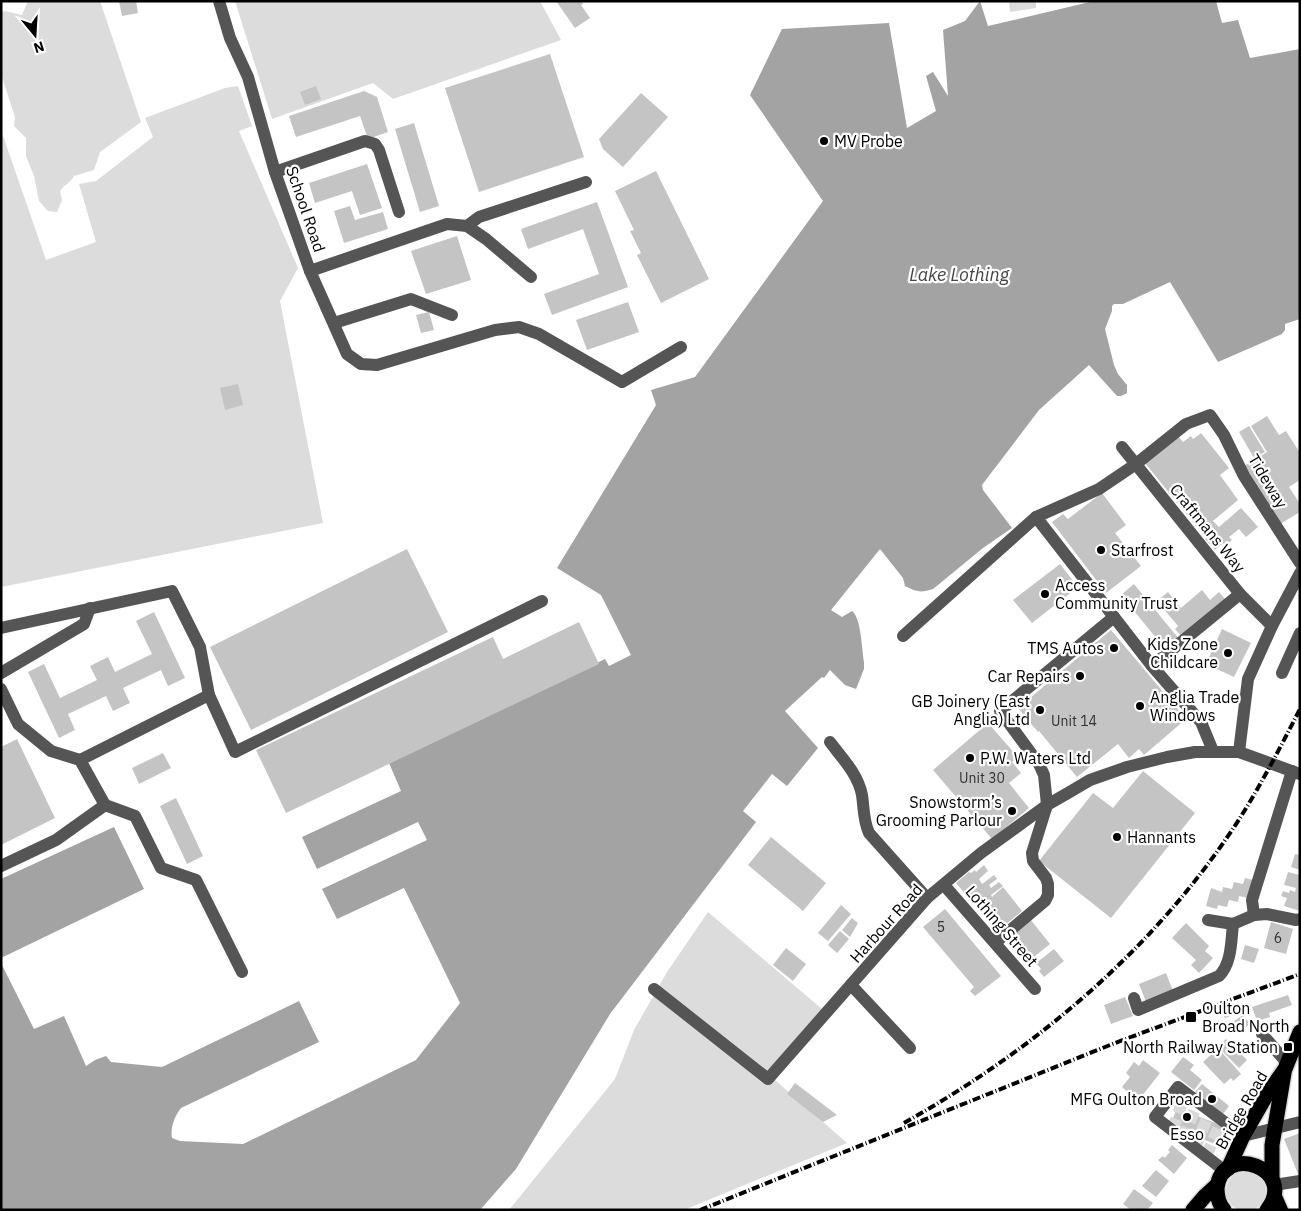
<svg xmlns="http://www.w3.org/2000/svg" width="1301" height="1211" viewBox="0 0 1301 1211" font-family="'IBM Plex Sans',sans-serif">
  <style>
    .green { fill: #dcdcdc }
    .water { fill: #a3a3a3 }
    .building { fill: #c4c4c4 }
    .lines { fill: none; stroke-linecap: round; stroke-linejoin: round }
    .minor-tunnel { stroke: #d9d9d9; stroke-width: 12; stroke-dasharray: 12 6; stroke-linecap: butt }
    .major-casing { stroke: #dbdbdb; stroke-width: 15 }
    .highway-casing { stroke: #dbdbdb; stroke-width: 18 }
    .minor { stroke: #555; stroke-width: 12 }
    .major { stroke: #000; stroke-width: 12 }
    .highway { stroke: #000; stroke-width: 15 }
    .rail { stroke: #000; stroke-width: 4; stroke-dasharray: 8 2.5 1 2.5; stroke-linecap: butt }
    .poi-dot { fill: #000; stroke: #fff; stroke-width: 2 }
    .labels { text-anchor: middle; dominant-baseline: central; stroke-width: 4.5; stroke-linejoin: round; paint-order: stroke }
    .number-label { font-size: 14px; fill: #313131 }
    .poi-label { font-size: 16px; fill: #000; stroke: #fff; text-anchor: start }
    .street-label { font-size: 16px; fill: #000; stroke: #fff }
    .water-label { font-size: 18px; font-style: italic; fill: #444; stroke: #fff }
  </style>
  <rect width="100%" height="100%" fill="#fff"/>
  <g class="green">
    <path d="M28 1H100L141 122 100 152 94 170 74 176C70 183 64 185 60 191L62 200 57 212 48 211 39 201 34 176 26 156V138L14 126 15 117 1 74V12L5 11 22 15Z"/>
    <polygon points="235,1 540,1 561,40 393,99 373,83 272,119"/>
    <polygon points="1009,1 1036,1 1036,8 1010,12"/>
    <polygon points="238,86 252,126 239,131 298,268 280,301 323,523 1,587 1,130 46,260 96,242 79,184 96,181 153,137 145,118 225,88"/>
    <polygon points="708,912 822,1009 766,1072 847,1143 684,1210 509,1210 615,1079 634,1030 667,972"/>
    <circle cx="1246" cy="1191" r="20"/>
  </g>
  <g class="water">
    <path d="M980 1 988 26 1094 1H1216L1222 23 1238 20 1250 58 1300 49V319L1285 324V330L1282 334 1218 362 1170 282 1123 304H1114L1112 306V311L1105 329 1114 365 1118 374 1127 385V393L1121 396H1117L1089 365 1039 410 982 485 983 490 1012 528 983 548 933 589C921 593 916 592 905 586L903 578 880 549 831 610 842 617 852 611C861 617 862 650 864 662V669L856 689 845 685 830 670 824 678 822 677 785 711 818 748 787 786 772 774 743 811 756 822 610 1014 516 1169 480 1210H1V963L34 1029 64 1016 86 1066 95 1060 106 1056 111 1062 162 1067 299 1001 319 1042 181 1108C175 1115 170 1128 172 1138L180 1141 243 1144 416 1060 460 1003 404 888 337 919 322 889 427 840 418 822 317 869 302 837 401 791 389 763 605 659 609 666 631 655 601 595 557 568 656 405 651 390 695 377 823 201 750 95 782 29 889 23 907 128 936 111 926 76 933 72 948 96 943 30 965 21Z"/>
    <polygon points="114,827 144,889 1,958 1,879"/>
  </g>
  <g class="building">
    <polygon points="119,1 136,1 138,13 122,16"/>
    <polygon points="556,1 581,1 583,4 581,5 590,18 575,28"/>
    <polygon points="550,54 584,157 479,192 445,88"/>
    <polygon points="316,86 321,99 305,105 300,92"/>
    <polygon points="364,91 377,97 388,132 368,139 360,116 296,137 289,116"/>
    <polygon points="641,93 668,117 623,167 603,149 599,139"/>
    <polygon points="414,123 439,206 420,212 395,129"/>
    <polygon points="367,164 382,208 360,215 352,191 315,203 309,183"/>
    <polygon points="656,171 709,279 661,303 637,255 641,253 630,231 634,230 615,191"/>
    <polygon points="597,202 628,287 552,315 544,294 599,274 583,229 528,249 521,229"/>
    <polygon points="350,206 355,220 383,212 388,229 344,243 334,211"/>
    <polygon points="457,236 471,280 426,294 411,251"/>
    <polygon points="628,302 639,332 587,350 576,320"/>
    <polygon points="429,312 434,330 421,333 416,315"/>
    <polygon points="238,384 243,405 225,410 220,388"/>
    <polygon points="1267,416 1279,435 1286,431 1300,453 1300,480 1289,487 1300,504 1300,512 1280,524 1244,466 1267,452 1251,426"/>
    <polygon points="1249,426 1265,452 1254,458 1239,432"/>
    <polygon points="1201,433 1229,468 1220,475 1238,500 1213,521 1219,527 1241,508 1258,527 1246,537 1239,529 1229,537 1232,540 1225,546 1223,543 1215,550 1205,539 1217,529 1205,537 1145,463 1178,436 1183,442 1191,436 1193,439"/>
    <polygon points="1102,493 1126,525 1115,533 1141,566 1106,593 1052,522 1063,514 1068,519"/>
    <polygon points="407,549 448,632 251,730 210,647"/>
    <polygon points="1060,564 1078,587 1032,623 1013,600"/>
    <polygon points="1134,584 1179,639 1166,650 1121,595"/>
    <polygon points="1202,590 1210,600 1219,592 1225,599 1181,636 1175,629 1178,626 1157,601 1168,592 1181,608"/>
    <polygon points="154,612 185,678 168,686 161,670 123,688 130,703 113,711 106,696 68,714 75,730 59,738 28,672 44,664 60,698 97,680 90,666 108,657 115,672 152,654 136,621"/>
    <polygon points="579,622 599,664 286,813 256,750 493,637 503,659"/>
    <polygon points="1222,629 1251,643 1234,677 1206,664"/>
    <polygon points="1111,630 1186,719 1144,755 1139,749 1129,758 1118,744 1077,777 1039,731 1038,732 1018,708"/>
    <polygon points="988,723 1018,757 1012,762 1021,773 1009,783 1029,808 992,839 933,770"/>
    <polygon points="17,739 55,818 1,845 1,747"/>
    <polygon points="163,753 171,768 139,784 132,768"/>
    <polygon points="1143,771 1195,813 1111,918 1039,861 1093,793 1113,808"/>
    <polygon points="176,798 203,856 187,864 160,806"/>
    <polygon points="771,837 826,883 803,911 748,865"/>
    <polygon points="1295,854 1300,855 1300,870 1291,867"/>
    <polygon points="984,865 988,871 979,879 982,884 994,875 997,879 989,885 991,888 999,882 1003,886 991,895 992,897 1003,887 1022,911 997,932 956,883 969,872 971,873 975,870 976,872"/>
    <polygon points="1288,872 1300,875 1300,911 1284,906 1287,898 1281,896 1283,891 1289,893 1290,890 1295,892 1296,888 1284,885"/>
    <polygon points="1245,878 1253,880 1248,898 1239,896 1238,902 1229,900 1227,907 1218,905 1217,909 1206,906 1211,888 1222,892 1223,887 1232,889 1234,882 1243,884"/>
    <polygon points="841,905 851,914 828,941 818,933"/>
    <polygon points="945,909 1001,976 975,996 970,991 974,987 923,927"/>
    <polygon points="852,918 858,923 850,937 842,930"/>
    <polygon points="1030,919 1050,944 1030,960 1025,954 1028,952 1017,940 1015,942 1010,936"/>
    <polygon points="1271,922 1293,929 1286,954 1264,948"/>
    <polygon points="1186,923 1209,946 1205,951 1213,958 1199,973 1191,965 1196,960 1172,938"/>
    <polygon points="879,928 884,933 869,949 864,944"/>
    <polygon points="840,931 849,939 837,953 828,945"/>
    <polygon points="1245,945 1259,949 1254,963 1241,959"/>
    <polygon points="786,948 806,964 793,981 773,965"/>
    <polygon points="1054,949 1064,961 1044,977 1039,971 1041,969 1036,963"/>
    <polygon points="1166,973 1173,991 1146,1002 1139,984"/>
    <polygon points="1288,995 1292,1005 1269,1013 1270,1017 1257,1021 1252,1007"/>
    <polygon points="1125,997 1133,1016 1111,1024 1104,1005"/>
    <polygon points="1234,1011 1236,1014 1225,1018 1223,1015"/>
    <polygon points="1243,1015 1250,1024 1241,1031 1234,1021"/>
    <polygon points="1226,1039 1247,1060 1239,1068 1218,1047"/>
    <polygon points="1218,1048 1241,1074 1233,1081 1231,1078 1224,1084 1203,1062"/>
    <polygon points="1183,1057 1194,1065 1190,1070 1202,1080 1194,1090 1171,1072"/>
    <polygon points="1143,1060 1160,1073 1138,1101 1122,1087 1130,1077 1126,1073 1134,1062 1139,1066"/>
    <polygon points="795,1083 837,1115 823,1122 787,1094"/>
    <polygon points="1202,1084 1229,1106 1223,1114 1195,1092"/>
    <polygon points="1177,1108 1223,1126 1215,1144 1170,1126"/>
    <polygon points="1300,1133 1300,1179 1284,1139"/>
    <polygon points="1172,1145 1187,1158 1174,1174 1158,1160 1163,1156 1165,1158 1167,1155 1170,1152 1168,1150"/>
    <polygon points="1156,1170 1169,1181 1156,1197 1142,1186"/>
    <polygon points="1134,1189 1153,1203 1147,1210 1131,1210 1123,1204"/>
  </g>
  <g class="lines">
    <g class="minor-tunnel">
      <polyline points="1172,1130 1186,1093"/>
      <polyline points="1183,1139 1198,1102"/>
      <polyline points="1195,1148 1210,1111"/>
      <polyline points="1206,1156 1222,1120"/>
    </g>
    <defs>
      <polyline id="major" points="1275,1194 1282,1210"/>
      <g id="highway">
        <polyline points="1228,1169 1243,1136 1266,1096 1285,1069 1300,1032"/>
        <polyline points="1272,1179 1272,1145 1284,1073"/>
        <polyline points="1193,1210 1205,1196 1217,1185"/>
        <path d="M1224 1210C1218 1203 1217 1196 1217 1188 1222 1142 1299 1168 1267 1210"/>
      </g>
    </defs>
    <use href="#major" class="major-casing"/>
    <use href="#highway" class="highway-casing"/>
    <g class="minor">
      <polyline points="219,1 230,38 248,77 275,172 310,271 447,224 467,226 486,239 531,277"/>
      <polyline points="275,172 365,141 375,144 379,150 399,212"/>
      <polyline points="467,226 479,217 586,182"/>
      <polyline points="310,271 347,354 361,364 377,365 495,330 519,327 539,334 622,382 681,347"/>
      <polyline points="334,323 411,299 452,315"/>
      <polyline points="1122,447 1240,594 1272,626"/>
      <polyline points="1036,517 1114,617"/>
      <polyline points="1,628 172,591 200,647 209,695"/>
      <polyline points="903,636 1036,517 1099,489 1136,464 1186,424 1210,415 1224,435 1244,476 1300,563"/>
      <polyline points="1152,666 1240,594"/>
      <polyline points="1,673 84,624 90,608"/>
      <polyline points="1282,673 1300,633"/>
      <polyline points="1,689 18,724 51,751 80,760 105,805 135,816 161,868 196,880 242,972"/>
      <path d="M830 742C842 758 858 774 862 795 864 808 863 820 869 833L927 898"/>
      <polyline points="1239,752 1248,679 1272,626 1300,573"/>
      <polyline points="80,760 209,695 235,752 542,601"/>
      <polyline points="1,866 56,840 105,805"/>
      <polyline points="944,885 1035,989"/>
      <polyline points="1254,915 1252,900 1292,771"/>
      <polyline points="1208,920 1233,924 1254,915 1267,914 1296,920 1300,919"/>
      <polyline points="995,943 1045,901 1048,895 1048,884 1046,878 1033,861 1032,853 1047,805 1044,775 1039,764 1000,711 1114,617 1152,666 1201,722 1213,751"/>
      <polyline points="851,985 910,1048"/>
      <polyline points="654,989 768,1079 927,898 981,853 1047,805 1068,793 1090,780 1127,767 1167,757 1195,752 1239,752 1300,774"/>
      <path d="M1134 998 1138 1010 1219 976C1232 963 1231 941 1233 924"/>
      <polyline points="1262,1034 1287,1063"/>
      <polyline points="1225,1171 1155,1117 1178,1087 1243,1136 1300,1122"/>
      <polyline points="1274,1185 1300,1181"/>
    </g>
    <use href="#major" class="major"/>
    <use href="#highway" class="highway"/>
    <g class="rail">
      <path d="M904 1123C1036 1049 1157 947 1240 818 1262 783 1281 746 1300 709"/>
      <polyline points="700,1210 1115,1043 1300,974"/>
    </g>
  </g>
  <g class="poi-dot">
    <circle cx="824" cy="141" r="5"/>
    <circle cx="1101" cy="550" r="5"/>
    <circle cx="1045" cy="594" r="5"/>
    <circle cx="1114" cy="648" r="5"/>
    <circle cx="1228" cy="653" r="5"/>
    <circle cx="1080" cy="676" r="5"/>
    <circle cx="1140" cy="706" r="5"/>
    <circle cx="1040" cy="710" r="5"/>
    <circle cx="970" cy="758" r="5"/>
    <circle cx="1012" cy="811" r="5"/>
    <circle cx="1117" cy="837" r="5"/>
    <rect x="1185" y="1011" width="12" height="12" rx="2.5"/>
    <rect x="1283" y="1042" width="10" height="10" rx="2.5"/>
    <circle cx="1212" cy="1099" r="5"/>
    <circle cx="1187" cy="1117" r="5"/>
  </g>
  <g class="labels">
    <g class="number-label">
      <text x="1074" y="721">Unit 14</text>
      <text x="982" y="778">Unit 30</text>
      <text x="941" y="927">5</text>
      <text x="1278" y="938">6</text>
    </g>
    <g class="poi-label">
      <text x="834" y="141">MV Probe</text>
      <text x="1111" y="550">Starfrost</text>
      <text x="1055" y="585">Access<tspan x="1055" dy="18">Community Trust</tspan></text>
      <text x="1218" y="644" text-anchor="end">Kids Zone<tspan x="1218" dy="18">Childcare</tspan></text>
      <text x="1104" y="648" text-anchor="end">TMS Autos</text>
      <text x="1070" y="676" text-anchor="end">Car Repairs</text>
      <text x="1150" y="697">Anglia Trade<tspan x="1150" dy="18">Windows</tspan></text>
      <text x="1030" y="701" text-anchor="end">GB Joinery (East<tspan x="1030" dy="18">Anglia) Ltd</tspan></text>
      <text x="980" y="758">P.W. Waters Ltd</text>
      <text x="1002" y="802" text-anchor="end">Snowstorm’s<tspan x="1002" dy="18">Grooming Parlour</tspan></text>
      <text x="1127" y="837">Hannants</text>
      <text x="1202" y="1008">Oulton<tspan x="1202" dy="18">Broad North</tspan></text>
      <text x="1278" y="1047" text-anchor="end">North Railway Station</text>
      <text x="1202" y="1099" text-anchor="end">MFG Oulton Broad</text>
      <text x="1187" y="1134" text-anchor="middle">Esso</text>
    </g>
    <g class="street-label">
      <text transform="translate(306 209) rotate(71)">School Road</text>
      <text transform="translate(1268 481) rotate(59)">Tideway</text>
      <text transform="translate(1208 528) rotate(51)">Craftmans Way</text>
      <text transform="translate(886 923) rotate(-48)">Harbour Road</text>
      <text transform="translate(1002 926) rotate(49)">Lothing Street</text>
      <text transform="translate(1241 1110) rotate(-60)">Bridge Road</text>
    </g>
    <g class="water-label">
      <text x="959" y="274">Lake Lothing</text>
    </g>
  </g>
  <rect width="1301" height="1211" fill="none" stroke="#000000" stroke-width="5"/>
  <g transform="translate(35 35) rotate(162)" stroke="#ffffff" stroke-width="4" paint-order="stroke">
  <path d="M0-4L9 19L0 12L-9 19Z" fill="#000000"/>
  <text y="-8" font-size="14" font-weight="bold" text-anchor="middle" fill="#000000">N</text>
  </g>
</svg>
